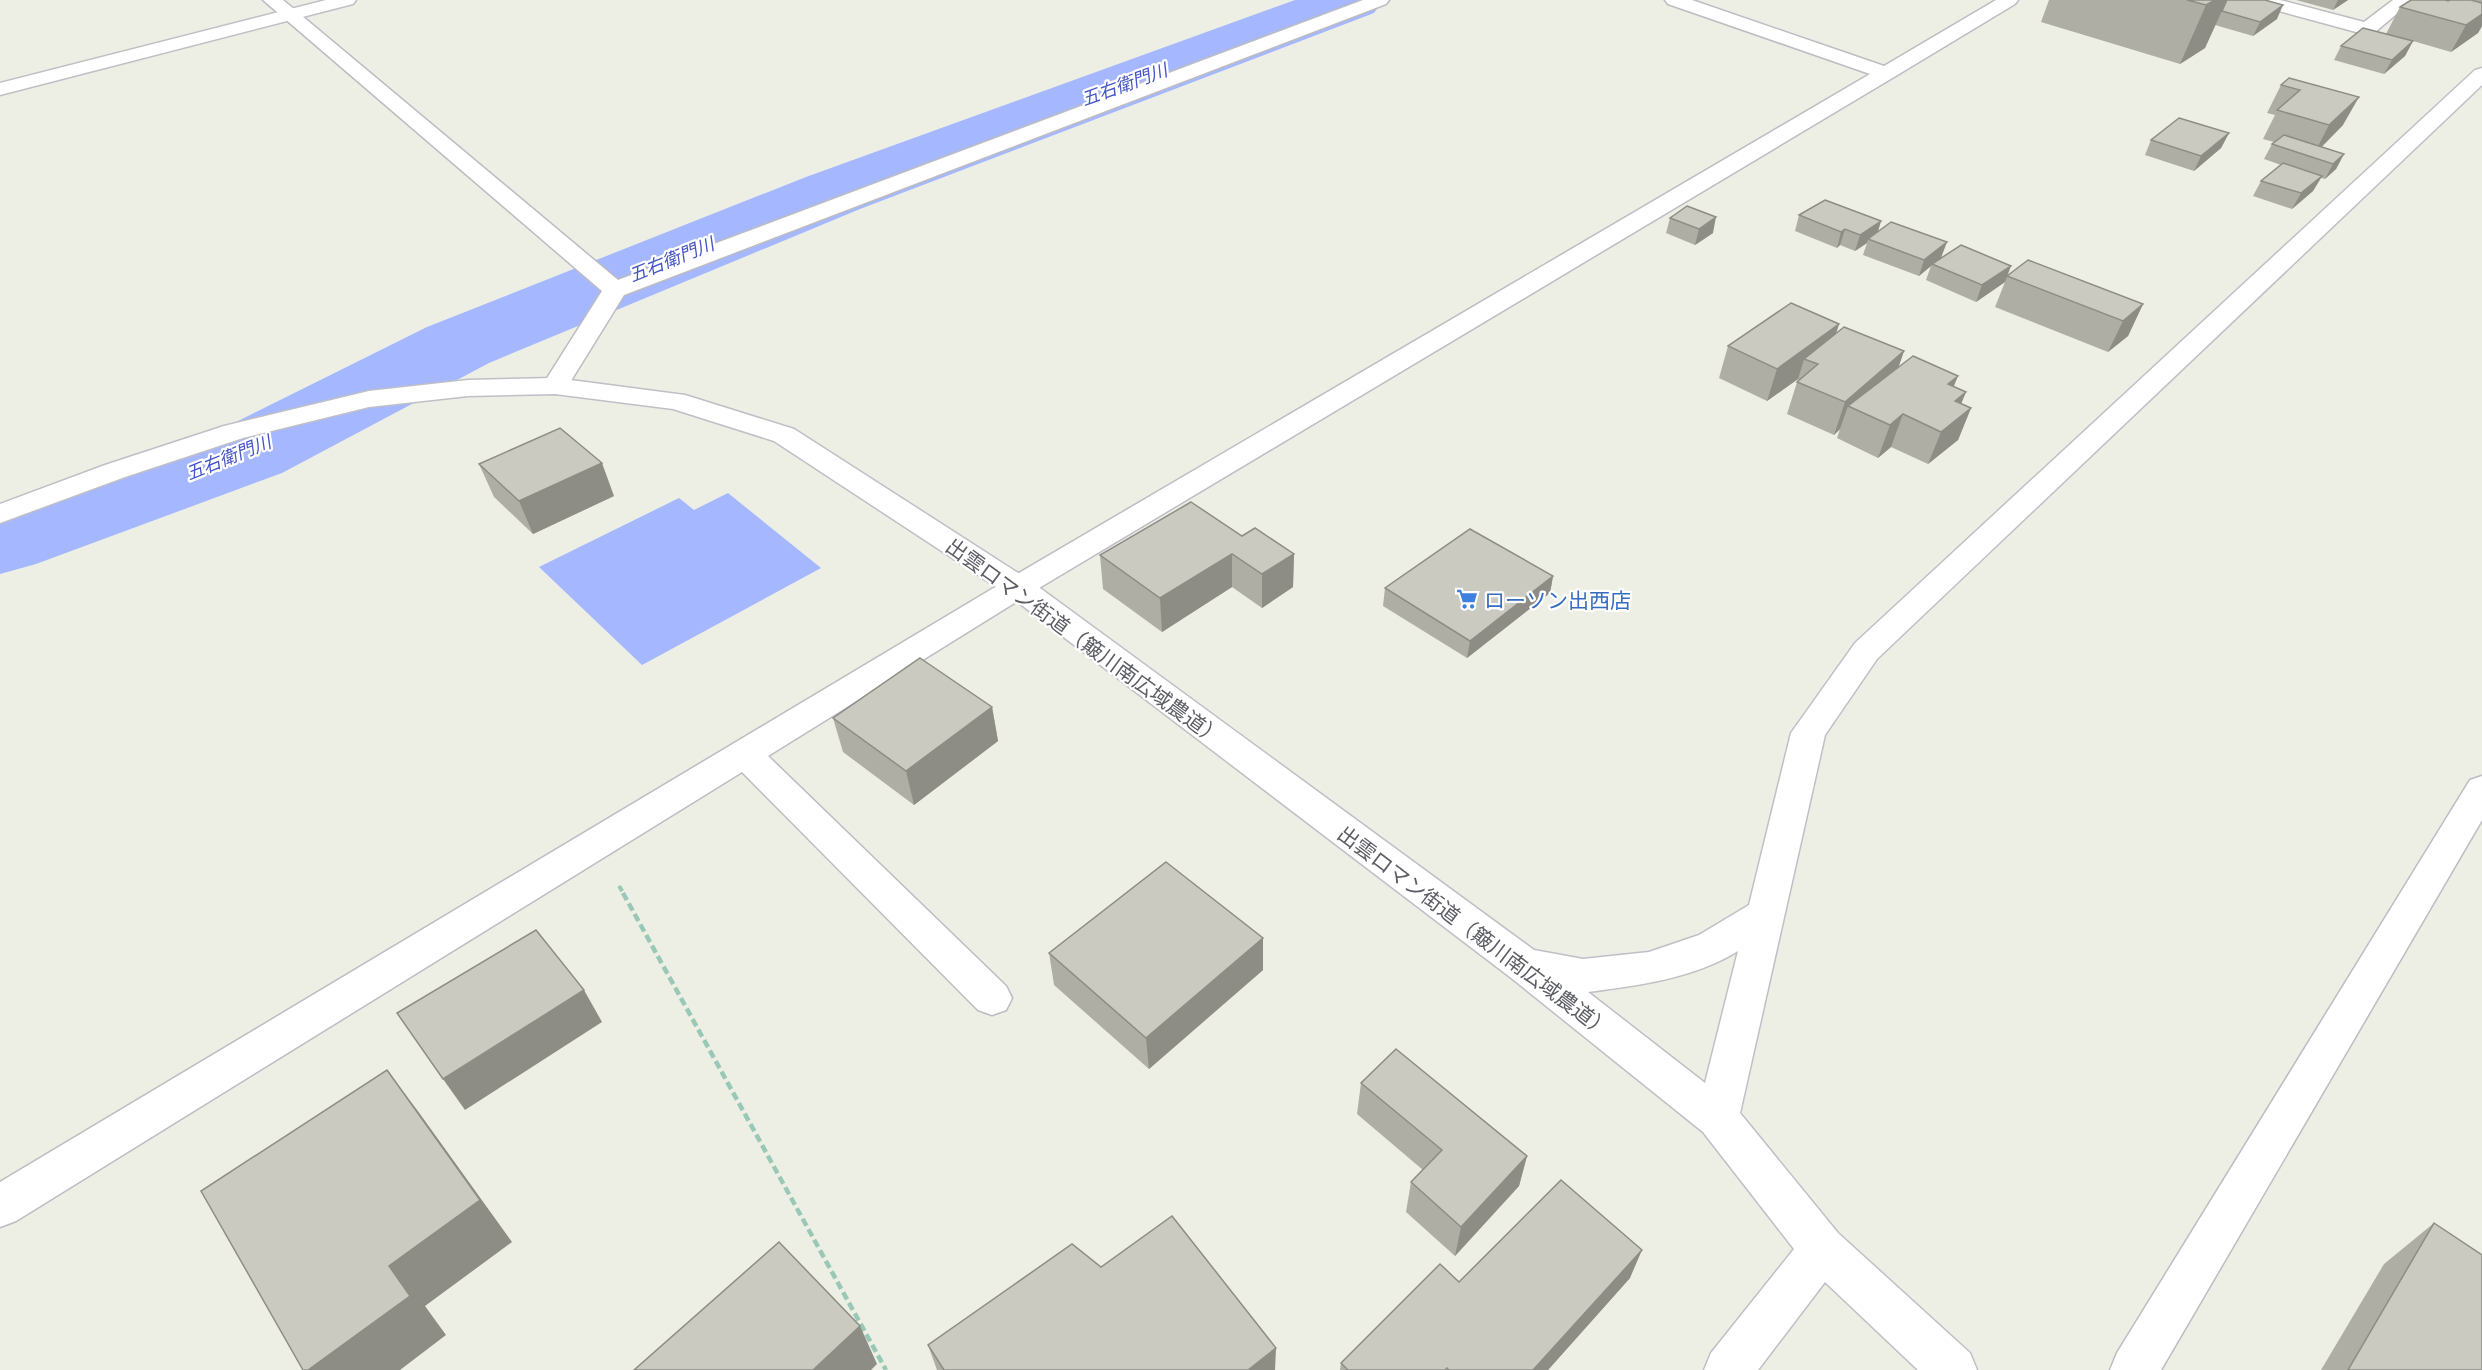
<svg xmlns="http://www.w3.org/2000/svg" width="2482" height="1370" viewBox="0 0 2482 1370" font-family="Barlow,'Noto Sans JP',sans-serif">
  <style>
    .water { fill: #a4b7ff }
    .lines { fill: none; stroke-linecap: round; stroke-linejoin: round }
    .river { fill: #a4b7ff; fill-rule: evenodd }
    .street-casing { stroke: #bcbcc3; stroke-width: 3 }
    .secondary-casing { stroke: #bfbfc7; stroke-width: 3 }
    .path-far1 { stroke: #99c8b7; stroke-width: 4; stroke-dasharray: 6 3; stroke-linecap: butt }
    .path { stroke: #99c8b7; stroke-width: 4.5; stroke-dasharray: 8 4; stroke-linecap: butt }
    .street { fill: #fff; fill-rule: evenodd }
    .secondary { fill: #fff; fill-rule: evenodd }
    .wall { fill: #aeaea5 }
    .shaded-wall { fill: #8d8d86 }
    .building { fill: #cacac0; stroke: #8d8d86; stroke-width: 1.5 }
    .labels { text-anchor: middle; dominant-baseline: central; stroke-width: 4.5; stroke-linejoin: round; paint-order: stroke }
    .far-water-label { font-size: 18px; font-style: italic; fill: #4455c5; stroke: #fff }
    .shop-label { font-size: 21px; fill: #366cbe; stroke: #fff; text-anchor: start }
    .street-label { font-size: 21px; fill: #5c5d65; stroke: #fff }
  </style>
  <rect width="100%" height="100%" fill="#edefe4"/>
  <polygon class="water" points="728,493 821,568 642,665 539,567 679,498 694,510"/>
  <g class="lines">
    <polygon class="river" points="1295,0 1383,0 1374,13 860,209 489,363 282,473 36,564 0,574 0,506 214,433 427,327 806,177"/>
    <defs>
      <g id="street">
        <polygon points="263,0 283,0 618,280 1363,0 1389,0 1386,4 624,295 564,392 555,394 546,392 542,386 602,291"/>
        <polygon points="1665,0 1692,0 1884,66 1996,0 2018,0 2015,4 1894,77 1029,594 768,756 1006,986 1012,998 1006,1010 992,1015 978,1010 742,772 16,1221 0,1227 0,1182 1007,580 1870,74 1668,4"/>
        <polygon points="2250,0 2280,0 2364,22 2393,0 2413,0 2374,33 2367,35 2253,4"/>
        <polygon points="2482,776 2482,820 2161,1370 2110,1370 2117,1353 2470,780"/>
      </g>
      <g id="secondary">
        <polygon points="326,0 356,0 353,4 0,95 0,83"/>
        <path d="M2482 68V85L1877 659 1825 735 1740 1113 1838 1233 1970 1353 1977 1370H1918L1825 1282 1758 1370H1704L1711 1353 1794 1249 1703 1132 1510 977 1007 594 774 441 673 409 555 394 468 396 369 407 243 438 125 477 0 523V504L105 465 224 426 369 391 468 380 555 378 685 395 794 429 1029 580 1534 950 1583 959 1649 952 1699 935 1749 905 1791 733 1855 643 2475 70ZM1738 951 1705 1083 1588 992C1637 986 1695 978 1738 951Z"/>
      </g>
    </defs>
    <use href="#street" class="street-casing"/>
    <use href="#secondary" class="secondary-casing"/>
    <polyline class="path-far1" points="619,886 624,894"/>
    <polyline class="path" points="623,893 886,1370"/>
    <use href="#street" class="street"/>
    <use href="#secondary" class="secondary"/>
  </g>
  <g class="wall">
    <polygon points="2049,0 2265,0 2277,19 2253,36 2215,25 2205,48 2180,64 2041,22"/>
    <polygon points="2296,0 2348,0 2333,10"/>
    <polygon points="2411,0 2482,0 2482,26 2478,33 2451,52 2413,41 2405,56 2384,74 2334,60 2341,46 2411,41 2386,34 2400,7"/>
    <polygon points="2289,78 2343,125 2322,147 2344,154 2336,169 2325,179 2321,178 2313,191 2292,209 2253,196 2261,181 2281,165 2264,159 2272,144 2274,142 2263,139 2275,115 2267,113 2281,85"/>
    <polygon points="2229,133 2221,148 2194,171 2145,155 2151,140"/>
    <polygon points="1799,215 1881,221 1878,232 1941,258 2008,276 2143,304 2128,336 2108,352 1995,307 2005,282 1976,302 1926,280 1931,266 1919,276 1863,255 1867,243 1855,251 1840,245 1837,248 1795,231"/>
    <polygon points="1670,218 1713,233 1695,245 1666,233"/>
    <polygon points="1839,324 1836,333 1904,351 1898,368 1953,387 1966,392 1961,403 1971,408 1958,440 1928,464 1891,447 1878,458 1837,438 1840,429 1834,435 1787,414 1798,379 1767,401 1719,378 1728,346"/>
    <polygon points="479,464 614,496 533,534 494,497"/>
    <polygon points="1242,536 1294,554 1293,587 1262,608 1232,587 1162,632 1103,589 1100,555"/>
    <polygon points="1553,576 1550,593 1467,658 1383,606 1385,588"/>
    <polygon points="992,707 998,741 914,805 843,752 833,718"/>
    <polygon points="1049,953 1263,970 1149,1069 1054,985"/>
    <polygon points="1361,1083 1527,1156 1519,1186 1455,1256 1406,1212 1411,1182 1423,1170 1357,1114"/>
    <polygon points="2434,1223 2482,1370 2321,1370 2384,1264"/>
    <polygon points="1101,1267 1275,1370 937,1370 928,1345"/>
    <polygon points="1630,1278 1548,1370 1340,1370 1341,1363 1459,1282"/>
  </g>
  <g class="shaded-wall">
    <polygon points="2215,0 2227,0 2205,48 2180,64 2206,5"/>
    <polygon points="2338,0 2348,0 2333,10"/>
    <polygon points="2283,5 2277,19 2253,36 2260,22"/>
    <polygon points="2482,14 2482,26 2478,33 2451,52 2466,25"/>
    <polygon points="2413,41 2405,56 2384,74 2392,60"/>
    <polygon points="2359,97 2343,125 2314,154 2329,125"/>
    <polygon points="2229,133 2221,148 2194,171 2201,156"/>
    <polygon points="2344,154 2336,169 2325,179 2333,164"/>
    <polygon points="2322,176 2313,191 2292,209 2301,193"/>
    <polygon points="1716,217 1713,233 1695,245 1699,229"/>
    <polygon points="1881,221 1876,237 1868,239 1867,243 1855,251 1860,235"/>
    <polygon points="1845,229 1840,245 1837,248 1841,232"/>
    <polygon points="1947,242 1941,258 1932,264 1931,266 1919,276 1924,260"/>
    <polygon points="2011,266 2005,282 1976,302 1982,285"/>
    <polygon points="2143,304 2128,336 2108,352 2123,321"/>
    <polygon points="1839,324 1829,356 1804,359 1798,379 1767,401 1777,369"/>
    <polygon points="1904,351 1893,383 1848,406 1840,429 1834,435 1845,402"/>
    <polygon points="1958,376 1945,408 1948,384"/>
    <polygon points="1966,392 1954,421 1971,408 1958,440 1928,464 1941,432 1955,401"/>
    <polygon points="1903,414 1891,447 1878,458 1890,425"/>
    <polygon points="602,463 614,496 533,534 519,501"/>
    <polygon points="1232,554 1232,587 1162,632 1160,598"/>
    <polygon points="1294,554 1293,587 1262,608 1262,574"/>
    <polygon points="1553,576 1550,593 1467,658 1470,641"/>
    <polygon points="992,707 998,741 914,805 906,771"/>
    <polygon points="1263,938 1263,970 1149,1069 1146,1038"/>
    <polygon points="584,990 602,1022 465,1110 443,1079"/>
    <polygon points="387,1070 420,1114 512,1242 425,1306 446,1335 400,1370 308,1370 389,1266"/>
    <polygon points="1527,1156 1519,1186 1455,1256 1461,1227"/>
    <polygon points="1642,1250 1630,1278 1548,1370 1533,1370"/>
    <polygon points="860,1326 877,1364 871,1370 813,1370"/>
    <polygon points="1276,1348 1275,1370 1248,1370"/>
  </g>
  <g class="building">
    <polygon points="2187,0 2215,0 2206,5"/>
    <polygon points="2227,0 2265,0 2283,5 2260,22 2222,11"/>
    <polygon points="2411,0 2445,0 2448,1 2450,0 2471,0 2482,3 2482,14 2466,25 2400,7"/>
    <polygon points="2363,28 2413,41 2392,60 2341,46"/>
    <polygon points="2289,78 2359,97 2329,125 2277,110 2300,90 2281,85"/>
    <polygon points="2179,118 2229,133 2201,156 2151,140"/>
    <polygon points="2284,135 2344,154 2333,164 2272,144"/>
    <polygon points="2283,163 2322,176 2301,193 2261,181"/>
    <polygon points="1825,200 1881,221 1860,235 1845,229 1841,232 1799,215"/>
    <polygon points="1687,206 1716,217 1699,229 1670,218"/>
    <polygon points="1891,222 1947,242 1924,260 1868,239"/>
    <polygon points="1961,245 2011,266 1982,285 1932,264"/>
    <polygon points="2028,260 2143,304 2123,321 2007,276"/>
    <polygon points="1791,303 1839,324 1777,369 1728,346"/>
    <polygon points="1844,327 1904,351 1845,402 1797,382 1818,364 1804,359"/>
    <polygon points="1913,356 1958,376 1948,384 1966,392 1955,401 1971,408 1941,432 1903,414 1890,425 1848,406"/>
    <polygon points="560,428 602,463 519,501 479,464"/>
    <polygon points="1191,502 1242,536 1255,528 1294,554 1262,574 1232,554 1160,598 1100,555"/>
    <polygon points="1470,529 1553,576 1470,641 1385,588"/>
    <polygon points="920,658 992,707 906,771 833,718"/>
    <polygon points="1166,862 1263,938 1146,1038 1049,953"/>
    <polygon points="536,930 584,990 443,1079 397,1013"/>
    <polygon points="1396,1049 1527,1156 1461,1227 1411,1182 1442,1150 1361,1083"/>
    <polygon points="387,1070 480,1200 389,1266 410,1296 308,1370 303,1370 201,1191"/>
    <polygon points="1561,1180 1642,1250 1533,1370 1449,1370 1447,1368 1445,1370 1348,1370 1341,1363 1440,1264 1459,1282"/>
    <polygon points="1172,1216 1276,1348 1248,1370 944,1370 928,1345 1072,1244 1101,1267"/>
    <polygon points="2434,1223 2482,1255 2482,1370 2348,1370"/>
    <polygon points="779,1242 860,1326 813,1370 634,1370"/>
  </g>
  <defs>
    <symbol id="supermarket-bare" viewBox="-9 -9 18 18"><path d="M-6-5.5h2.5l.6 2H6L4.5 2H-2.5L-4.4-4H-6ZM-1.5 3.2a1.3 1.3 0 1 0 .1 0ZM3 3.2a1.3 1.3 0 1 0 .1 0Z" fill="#3f7fe0" stroke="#fff" stroke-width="2.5" paint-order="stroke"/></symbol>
  </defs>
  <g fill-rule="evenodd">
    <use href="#supermarket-bare" x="1452" y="584" width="30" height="30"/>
  </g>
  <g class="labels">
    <g class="far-water-label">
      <text transform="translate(1124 84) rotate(-20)">五右衛門川</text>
      <text transform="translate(671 259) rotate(-22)">五右衛門川</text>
      <text transform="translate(228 457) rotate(-22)">五右衛門川</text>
    </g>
    <g class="shop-label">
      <text x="1484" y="599">ローソン出西店</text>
    </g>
    <g class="street-label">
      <text transform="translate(1085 641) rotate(36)">出雲ロマン街道（簸川南広域農道）</text>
      <text transform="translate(1475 931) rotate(37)">出雲ロマン街道（簸川南広域農道）</text>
    </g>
  </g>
</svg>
